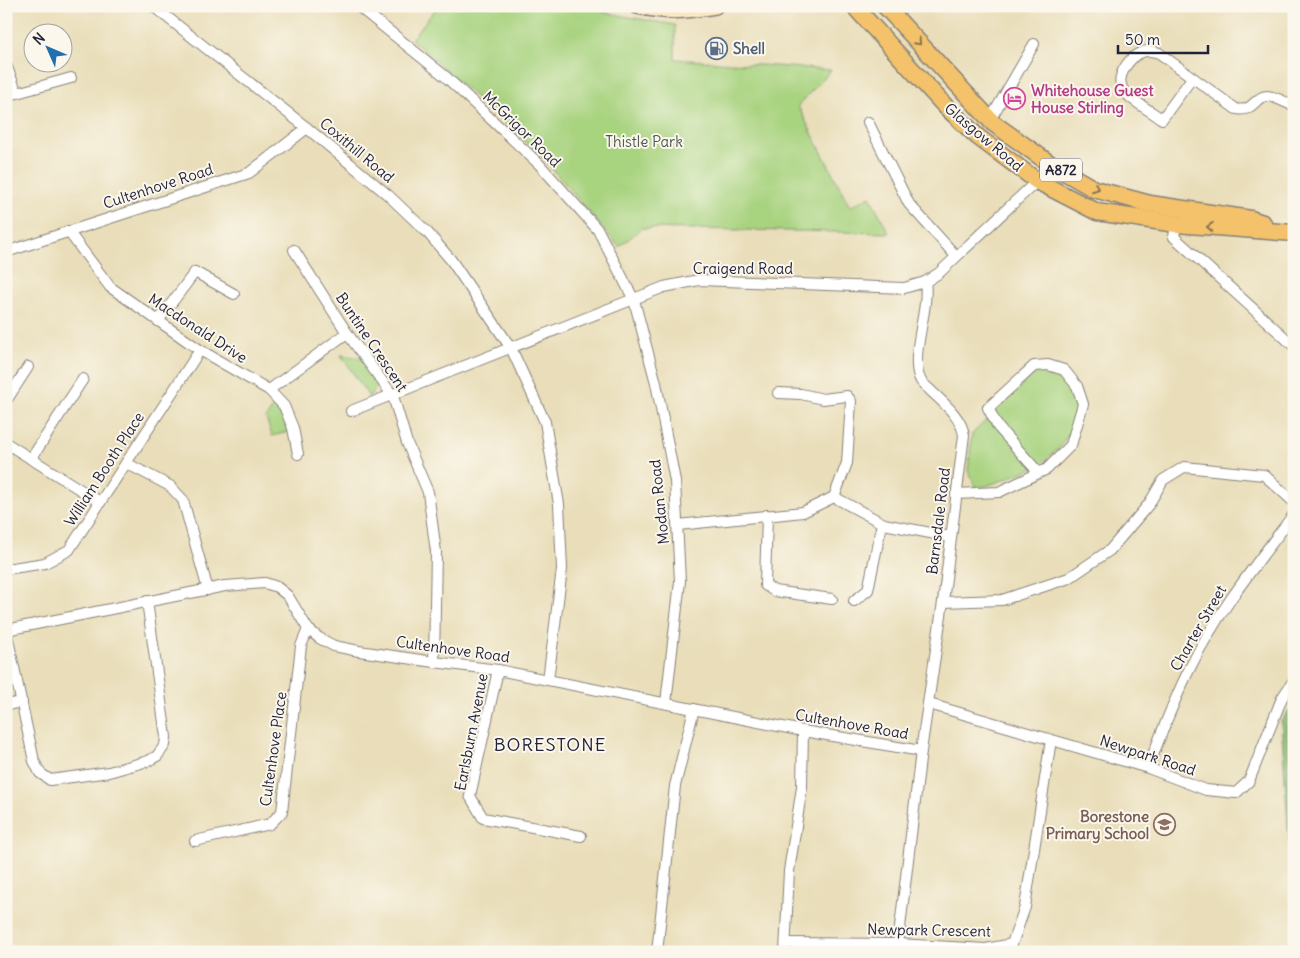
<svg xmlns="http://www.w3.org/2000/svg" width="1300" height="958" viewBox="0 0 1300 958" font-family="Delius,sans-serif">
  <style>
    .green { fill: #a8d37f; stroke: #657a5d }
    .forest { fill: #86b56e; stroke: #546c54 }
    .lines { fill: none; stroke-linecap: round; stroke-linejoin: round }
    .street-casing { stroke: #86807a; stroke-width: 12 }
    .secondary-casing { stroke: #86807a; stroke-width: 18 }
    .primary-casing { stroke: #86807a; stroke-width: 19 }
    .street { stroke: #fff; stroke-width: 10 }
    .secondary { stroke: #fae7c3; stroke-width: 15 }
    .primary { stroke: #f3c26a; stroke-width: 16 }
    .oneway { stroke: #8a7252 }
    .labels { text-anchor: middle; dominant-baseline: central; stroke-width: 4; stroke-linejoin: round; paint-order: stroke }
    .shield { fill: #fbf7ec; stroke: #636270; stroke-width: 1 }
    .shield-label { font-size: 14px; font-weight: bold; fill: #22223b }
    .service-label { font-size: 15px; font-weight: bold; fill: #4e5e75; stroke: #fbf7ec; text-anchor: start }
    .hotel-label { font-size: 15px; font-weight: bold; fill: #b23c85; stroke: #fbf7ec; text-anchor: start }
    .street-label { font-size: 15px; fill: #22223b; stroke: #fbf7ec }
    .park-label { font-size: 15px; fill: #4a574f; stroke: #fbf7ec }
    .education-label { font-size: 15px; font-weight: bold; fill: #785e54; stroke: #fbf7ec; text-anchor: end }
    .quarter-label { font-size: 18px; letter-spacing: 1px; fill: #22223b; stroke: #fbf7ec }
  </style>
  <rect width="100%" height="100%" fill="#fbf7ec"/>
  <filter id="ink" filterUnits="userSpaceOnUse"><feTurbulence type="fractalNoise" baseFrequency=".02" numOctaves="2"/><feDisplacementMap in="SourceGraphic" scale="10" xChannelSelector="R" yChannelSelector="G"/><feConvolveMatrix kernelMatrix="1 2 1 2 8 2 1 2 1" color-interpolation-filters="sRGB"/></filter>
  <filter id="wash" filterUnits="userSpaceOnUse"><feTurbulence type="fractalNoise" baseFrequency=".0096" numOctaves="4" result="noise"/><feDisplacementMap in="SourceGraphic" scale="20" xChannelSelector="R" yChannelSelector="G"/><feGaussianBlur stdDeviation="1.12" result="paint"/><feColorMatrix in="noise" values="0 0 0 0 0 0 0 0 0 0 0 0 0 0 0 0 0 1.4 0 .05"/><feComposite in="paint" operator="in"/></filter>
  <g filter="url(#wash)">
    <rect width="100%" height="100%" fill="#e9deb9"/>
    <g class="green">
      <polygon points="431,6 591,6 606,13 675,25 675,59 831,70 798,106 850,207 870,196 889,233 642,228 619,247 541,156 411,39 435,10"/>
      <polygon points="341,355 361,358 379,384 369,397"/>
      <polygon points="1039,370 1056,372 1071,386 1077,402 1073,425 1060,448 1038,466 995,483 983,487 975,486 968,471 972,434 1030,377"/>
      <path d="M273 407C282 412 285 422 288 432L272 436 266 418Z"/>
    </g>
    <polygon class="forest" points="1294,707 1294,914 1281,721 1287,712"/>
  </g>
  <g filter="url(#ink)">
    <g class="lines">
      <defs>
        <g id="street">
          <polyline points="153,6 307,128 388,195 427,232 451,260 511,348 545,422 559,504 562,569 548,680"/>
          <polyline points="358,6 446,77 539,164 598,230 634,300 656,383 675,481 680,581 666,703"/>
          <polyline points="6,65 17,93"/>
          <path d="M1192 78 1162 119C1152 112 1127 98 1122 88 1116 76 1129 58 1140 53 1146 50 1153 51 1159 53L1236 109C1253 113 1255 96 1267 96 1275 96 1286 103 1294 106"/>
          <polyline points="6,96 71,78"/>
          <polyline points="990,120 1034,44"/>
          <polyline points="868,122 909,204 956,256"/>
          <polyline points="1172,222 1176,224 1174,237 1294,346"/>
          <polyline points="68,231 110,287 200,350 269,390 284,406 293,428 298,454"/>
          <polyline points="294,250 347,333 393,396 407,443 428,492 436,552 434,662"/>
          <polyline points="6,252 249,173 307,128"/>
          <polyline points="158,321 195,272 234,294"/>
          <polyline points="269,390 347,333"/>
          <polyline points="778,393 801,394 823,399 847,396 851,401 847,463 834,497"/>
          <polyline points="6,401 28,367"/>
          <polyline points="351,411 664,287 699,280 904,288 925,282 939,273 1037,181 1049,163"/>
          <polyline points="6,443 100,502"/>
          <polyline points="31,459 83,379"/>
          <polyline points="126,463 170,486 183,500 208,590"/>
          <polyline points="956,494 999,492 1047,469 1071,445 1083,404 1077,386 1064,370 1048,365 1034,366 988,408 998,427 1039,473"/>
          <polyline points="767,515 765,585 774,591 832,599"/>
          <polyline points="678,525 803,512 834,497 884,524 951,537"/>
          <polyline points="6,569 45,563 69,550 200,350"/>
          <polyline points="147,601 166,737 165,745 157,756 148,761 109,772 50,780 40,773 34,761 6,630 225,586 265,583 277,587 288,596 308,629 319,638 334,646 359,651 434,662 498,670 803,731 921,751"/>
          <polyline points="854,601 868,590 882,523"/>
          <polyline points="943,602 1002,600 1069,578 1110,550 1149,504 1163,480 1184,467 1264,475 1294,502"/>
          <polyline points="498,670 470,796 483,818 581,836"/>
          <polyline points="929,704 1148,768 1206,790 1236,793 1249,781 1282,698 1294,680"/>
          <polyline points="6,705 22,702"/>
          <path d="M1148 768C1161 734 1174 699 1191 666 1218 611 1257 563 1294 514"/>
          <polyline points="195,841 270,824 282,812 301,646 308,629"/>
          <polyline points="786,943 898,944 986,949 1012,944 1025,907 1051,740"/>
          <polyline points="657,952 675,786 694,709"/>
          <polyline points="785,952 789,871 802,787 803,731"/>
          <path d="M899 952 898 944 921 751 943 602 964 435C961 416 942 402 929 389 927 387 923 384 921 381 908 359 930 310 925 282"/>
        </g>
        <path id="secondary" d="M637 6C668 13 684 11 715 6"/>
        <g id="primary">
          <polyline points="854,6 945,106 978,137 1037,181 1097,212 1176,224 1294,233"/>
          <polyline points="885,6 993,123 1049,163 1094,189 1150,204 1251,219 1263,223"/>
        </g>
      </defs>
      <use href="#street" class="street-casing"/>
      <use href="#secondary" class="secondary-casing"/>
      <use href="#primary" class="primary-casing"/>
      <use href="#street" class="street"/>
      <use href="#secondary" class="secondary"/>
      <use href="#primary" class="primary"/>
    </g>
    <defs><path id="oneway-chevron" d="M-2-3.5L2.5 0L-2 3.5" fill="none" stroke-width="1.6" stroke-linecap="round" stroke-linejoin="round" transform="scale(1.25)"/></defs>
    <g class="oneway">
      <use href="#oneway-chevron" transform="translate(918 42) rotate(47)"/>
      <use href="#oneway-chevron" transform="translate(1096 188) rotate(21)"/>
      <use href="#oneway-chevron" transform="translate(1210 227) rotate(-176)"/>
    </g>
  </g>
  <defs>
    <symbol id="fuel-ring" viewBox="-11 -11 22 22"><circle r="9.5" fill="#fbf7ec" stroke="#5c6f8a" stroke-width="1.5"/><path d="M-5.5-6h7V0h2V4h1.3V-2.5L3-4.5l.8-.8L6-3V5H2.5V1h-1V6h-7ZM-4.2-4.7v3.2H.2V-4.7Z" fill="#5c6f8a"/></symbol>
    <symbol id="hotel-ring" viewBox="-11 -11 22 22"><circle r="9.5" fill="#fbf7ec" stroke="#d1479c" stroke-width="1.5"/><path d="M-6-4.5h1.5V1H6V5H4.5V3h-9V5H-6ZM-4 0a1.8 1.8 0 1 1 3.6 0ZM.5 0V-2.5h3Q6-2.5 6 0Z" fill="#d1479c"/></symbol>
    <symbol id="school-ring" viewBox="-11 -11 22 22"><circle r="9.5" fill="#fbf7ec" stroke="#8d6e63" stroke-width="1.5"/><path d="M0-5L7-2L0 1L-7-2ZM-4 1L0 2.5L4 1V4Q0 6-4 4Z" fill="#8d6e63"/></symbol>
  </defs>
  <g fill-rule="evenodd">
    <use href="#fuel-ring" x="704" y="36" width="25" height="25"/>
    <use href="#hotel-ring" x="1002" y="86" width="25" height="25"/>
    <use href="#school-ring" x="1152" y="812" width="25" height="25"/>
  </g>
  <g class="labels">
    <rect class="shield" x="1040" y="158.5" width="42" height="23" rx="4"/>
    <g class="shield-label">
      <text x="1061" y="170">A872</text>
    </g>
    <g class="service-label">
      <text x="733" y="48">Shell</text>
    </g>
    <g class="hotel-label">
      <text x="1031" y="90">Whitehouse Guest<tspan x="1031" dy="17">House Stirling</tspan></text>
    </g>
    <g class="street-label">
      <text transform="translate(522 129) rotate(44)">McGrigor Road</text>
      <text transform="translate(984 137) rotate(40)">Glasgow Road</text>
      <text transform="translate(357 150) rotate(40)">Coxithill Road</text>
      <text transform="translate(158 186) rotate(-18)">Cultenhove Road</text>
      <text x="743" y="268">Craigend Road</text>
      <text transform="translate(198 328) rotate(33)">Macdonald Drive</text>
      <text transform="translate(372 342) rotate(56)">Buntine Crescent</text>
      <text transform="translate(104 469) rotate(-57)">William Booth Place</text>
      <text transform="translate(659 502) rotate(-96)">Modan Road</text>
      <text transform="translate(938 521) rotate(-83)">Barnsdale Road</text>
      <text transform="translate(1198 628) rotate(-60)">Charter Street</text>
      <text transform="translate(453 649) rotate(8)">Cultenhove Road</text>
      <text transform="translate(852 724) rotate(10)">Cultenhove Road</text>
      <text transform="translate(471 732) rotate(-79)">Earlsburn Avenue</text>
      <text transform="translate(273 749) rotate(-82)">Cultenhove Place</text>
      <text transform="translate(1148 755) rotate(18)">Newpark Road</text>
      <text transform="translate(929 930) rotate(1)">Newpark Crescent</text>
    </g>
    <g class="park-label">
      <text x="644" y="141">Thistle Park</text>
    </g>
    <g class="education-label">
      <text x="1149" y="816">Borestone<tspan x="1149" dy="17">Primary School</tspan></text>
    </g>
    <g class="quarter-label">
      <text x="550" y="744">BORESTONE</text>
    </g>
  </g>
  <rect width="1300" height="958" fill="none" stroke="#fbf7ec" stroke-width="25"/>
  <g transform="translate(48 48) rotate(315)"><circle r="24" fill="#fbf7ec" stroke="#a4a2a5"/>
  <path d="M0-4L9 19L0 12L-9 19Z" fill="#1f6fb2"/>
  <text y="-8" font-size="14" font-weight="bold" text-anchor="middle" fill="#22223b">N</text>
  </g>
  <path d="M1118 45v8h90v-8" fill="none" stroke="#22223b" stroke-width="2.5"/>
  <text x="1125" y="45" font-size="15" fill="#22223b" stroke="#fbf7ec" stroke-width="4" paint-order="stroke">50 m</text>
</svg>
